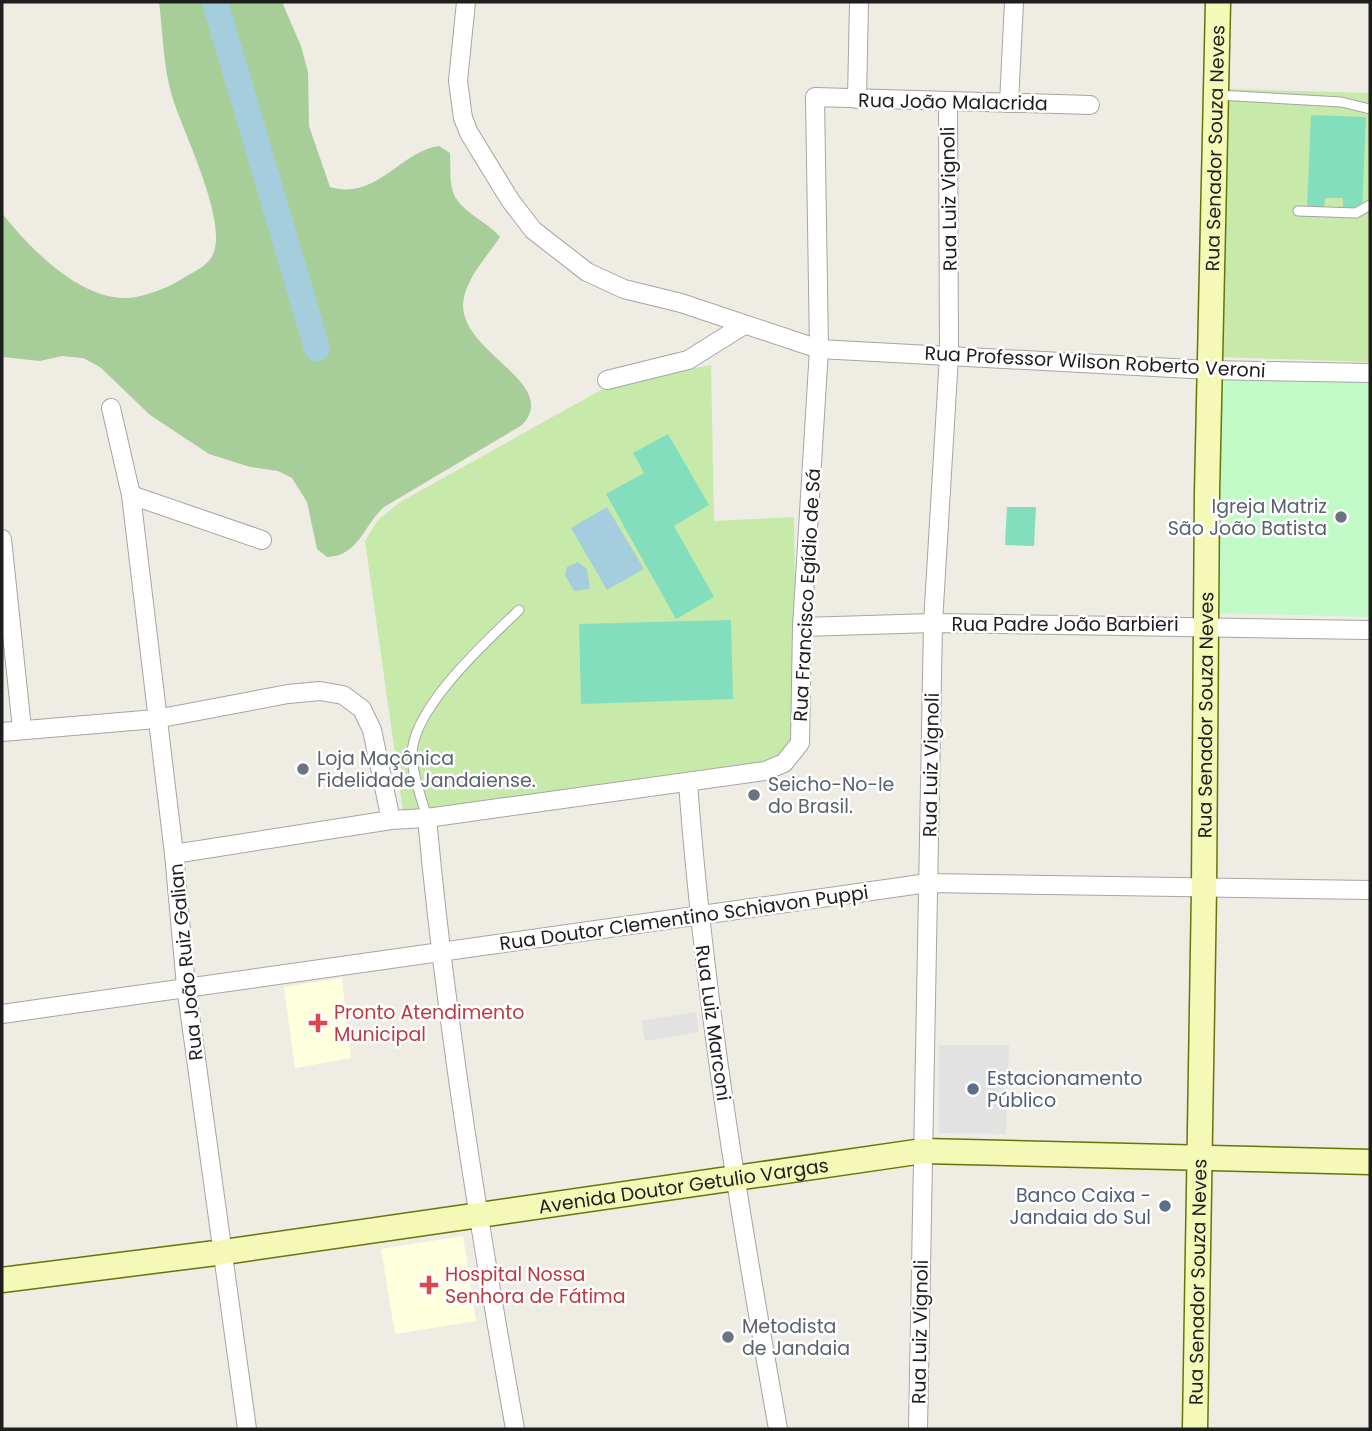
<svg xmlns="http://www.w3.org/2000/svg" width="1372" height="1431" viewBox="0 0 1372 1431" font-family="Poppins,sans-serif">
  <style>
    .education { fill: #feffdd }
    .grass { fill: #c7e9aa }
    .forest { fill: #a7ce99 }
    .park { fill: #c1f9c7 }
    .pitch { fill: #82debd }
    .parking { fill: #e2e2e2 }
    .water { fill: #a4cedd }
    .lines { fill: none; stroke-linecap: round; stroke-linejoin: round }
    .river { stroke: #a4cedd; stroke-width: 26 }
    .lane-casing { stroke: #a5a5a5; stroke-width: 11 }
    .street-casing { stroke: #a5a5a5; stroke-width: 20 }
    .secondary-casing { stroke: #667505; stroke-width: 27 }
    .lane { stroke: #fff; stroke-width: 9 }
    .street { stroke: #fff; stroke-width: 18 }
    .secondary { stroke: #f4f9b8; stroke-width: 24 }
    .worship-dot { fill: #6b7280; stroke: #fff; stroke-width: 2.5 }
    .health-dot { fill: #e0444e; stroke: #fff; stroke-width: 2.5 }
    .service-dot { fill: #5c6f8a; stroke: #fff; stroke-width: 2.5 }
    .labels { text-anchor: middle; dominant-baseline: central; stroke-width: 5; stroke-linejoin: round; paint-order: stroke }
    .street-label { font-size: 19px; fill: #1e1e1e; stroke: #fff }
    .worship-label { font-size: 19px; fill: #5b616d; stroke: #fff; text-anchor: start }
    .health-label { font-size: 19px; fill: #be3a42; stroke: #fff; text-anchor: start }
    .service-label { font-size: 19px; fill: #4e5e75; stroke: #fff; text-anchor: start }
  </style>
  <rect width="100%" height="100%" fill="#efece4"/>
  <g class="education">
    <polygon points="342,978 351,1058 295,1068 284,987"/>
    <polygon points="463,1236 476,1321 395,1334 381,1249"/>
  </g>
  <g class="grass">
    <polygon points="1225,89 1370,93 1370,362 1217,357"/>
    <polygon points="711,365 714,521 794,517 797,737 780,759 760,767 404,818 365,541 378,520 400,502 601,390 638,379"/>
  </g>
  <path class="forest" d="M159 2H282L301 46 308 72 309 126 330 187C377 201 400 151 439 146L450 153C451 166 449 180 453 192 460 212 487 221 500 237 487 257 470 273 464 297 452 351 563 381 522 425L384 507C363 526 359 556 327 557L317 549 307 502 292 478 278 471 250 467 209 454 150 415 100 367 83 358 62 356 40 361 2 357V213C30 249 85 306 136 297 154 293 170 287 185 277 193 272 205 267 211 258 232 227 182 131 172 96 163 66 163 33 159 2Z"/>
  <polygon class="park" points="1222,377 1370,382 1370,617 1218,613"/>
  <g class="pitch">
    <polygon points="1311,115 1366,117 1362,211 1343,210 1343,198 1325,198 1324,208 1307,208"/>
    <polygon points="668,434 709,505 674,526 714,597 676,619 606,494 644,473 633,453"/>
    <polygon points="1007,507 1036,507 1034,546 1005,545"/>
    <polygon points="731,620 733,699 581,704 579,624"/>
  </g>
  <g class="parking">
    <polygon points="696,1012 699,1032 645,1041 641,1021"/>
    <polygon points="939,1045 1009,1045 1006,1134 939,1133"/>
  </g>
  <g class="water">
    <polygon points="607,507 644,569 607,590 571,528"/>
    <polygon points="578,562 587,569 590,589 574,591 565,575 567,567"/>
  </g>
  <g class="lines">
    <polyline class="river" points="215,2 317,348"/>
    <defs>
      <g id="lane">
        <polyline points="1217,95 1341,102 1370,109"/>
        <polyline points="1298,211 1356,213 1370,205"/>
        <path d="M427 818C422 799 412 775 412 755 412 708 487 641 519 610"/>
      </g>
      <g id="street">
        <polyline points="466,2 458,81 463,118 469,133 510,200 533,230 587,272 624,289 681,303 819,349 1210,370 1370,373"/>
        <polyline points="857,99 859,2"/>
        <polyline points="1009,103 1014,2"/>
        <polyline points="607,380 688,360 744,325"/>
        <polyline points="111,408 131,495 174,854 186,986 247,1429"/>
        <polyline points="131,495 262,540"/>
        <polyline points="2,539 22,729"/>
        <polyline points="802,627 933,623 1370,630"/>
        <polyline points="2,732 156,719 288,694 320,691 343,695 362,709 372,730 391,820"/>
        <path d="M688 783C704 1001 740 1215 778 1429"/>
        <path d="M427 818C446 1024 479 1226 515 1429"/>
        <polyline points="174,854 391,820 427,818 765,771 784,763 800,743 802,627 819,349 815,97 1090,105"/>
        <polyline points="2,1014 928,883 1370,890"/>
        <polyline points="918,1429 933,623 949,356 948,102"/>
      </g>
      <g id="secondary">
        <path id="s1" d="M2 1280 224 1252 923 1151 1370 1162"/>
        <path id="s2" d="M1195 1429 1204 889 1207 492 1218 2"/>
      </g>
    </defs>
    <use href="#lane" class="lane-casing"/>
    <use href="#street" class="street-casing"/>
    <use href="#secondary" class="secondary-casing"/>
    <use href="#lane" class="lane"/>
    <use href="#street" class="street"/>
    <use href="#secondary" class="secondary"/>
  </g>
  <g class="worship-dot">
    <circle cx="1341" cy="517" r="7"/>
    <circle cx="303" cy="769" r="7"/>
    <circle cx="754" cy="795" r="7"/>
    <circle cx="728" cy="1337" r="7"/>
  </g>
  <g class="health-dot">
    <path d="M314.5 1012.5h7v7h7v7h-7v7h-7v-7h-7v-7h7z"/>
    <path d="M425.5 1274.5h7v7h7v7h-7v7h-7v-7h-7v-7h7z"/>
  </g>
  <g class="service-dot">
    <circle cx="973" cy="1089" r="7"/>
    <circle cx="1165" cy="1206" r="7"/>
  </g>
  <g class="labels">
    <g class="street-label">
      <text transform="translate(953 102) rotate(1)">Rua João Malacrida</text>
      <text stroke="none"><textPath href="#s2" startOffset="1281">Rua Senador Souza Neves</textPath></text>
      <text transform="translate(949 199) rotate(-91)">Rua Luiz Vignoli</text>
      <text transform="translate(1095 362) rotate(3)">Rua Professor Wilson Roberto Veroni</text>
      <text transform="translate(807 595) rotate(-87)">Rua Francisco Egídio de Sá</text>
      <text x="1065" y="624">Rua Padre João Barbieri</text>
      <text stroke="none"><textPath href="#s2" startOffset="714">Rua Senador Souza Neves</textPath></text>
      <text transform="translate(931 765) rotate(-89)">Rua Luiz Vignoli</text>
      <text transform="translate(684 918) rotate(-8)">Rua Doutor Clementino Schiavon Puppi</text>
      <text transform="translate(186 962) rotate(-96)">Rua João Ruiz Galian</text>
      <text transform="translate(713 1023) rotate(82)">Rua Luiz Marconi</text>
      <text stroke="none"><textPath href="#s1" startOffset="688">Avenida Doutor Getulio Vargas</textPath></text>
      <text stroke="none"><textPath href="#s2" startOffset="147">Rua Senador Souza Neves</textPath></text>
      <text transform="translate(920 1332) rotate(-89)">Rua Luiz Vignoli</text>
    </g>
    <g class="worship-label">
      <text x="1327" y="506" text-anchor="end">Igreja Matriz<tspan x="1327" dy="22">São João Batista</tspan></text>
      <text x="317" y="758">Loja Maçônica<tspan x="317" dy="22">Fidelidade Jandaiense.</tspan></text>
      <text x="768" y="784">Seicho-No-Ie<tspan x="768" dy="22">do Brasil.</tspan></text>
      <text x="742" y="1326">Metodista<tspan x="742" dy="22">de Jandaia</tspan></text>
    </g>
    <g class="health-label">
      <text x="334" y="1012">Pronto Atendimento<tspan x="334" dy="22">Municipal</tspan></text>
      <text x="445" y="1274">Hospital Nossa<tspan x="445" dy="22">Senhora de Fátima</tspan></text>
    </g>
    <g class="service-label">
      <text x="987" y="1078">Estacionamento<tspan x="987" dy="22">Público</tspan></text>
      <text x="1151" y="1195" text-anchor="end">Banco Caixa -<tspan x="1151" dy="22">Jandaia do Sul</tspan></text>
    </g>
  </g>
  <rect width="1372" height="1431" fill="none" stroke="#1e1e1e" stroke-width="7"/>
</svg>
